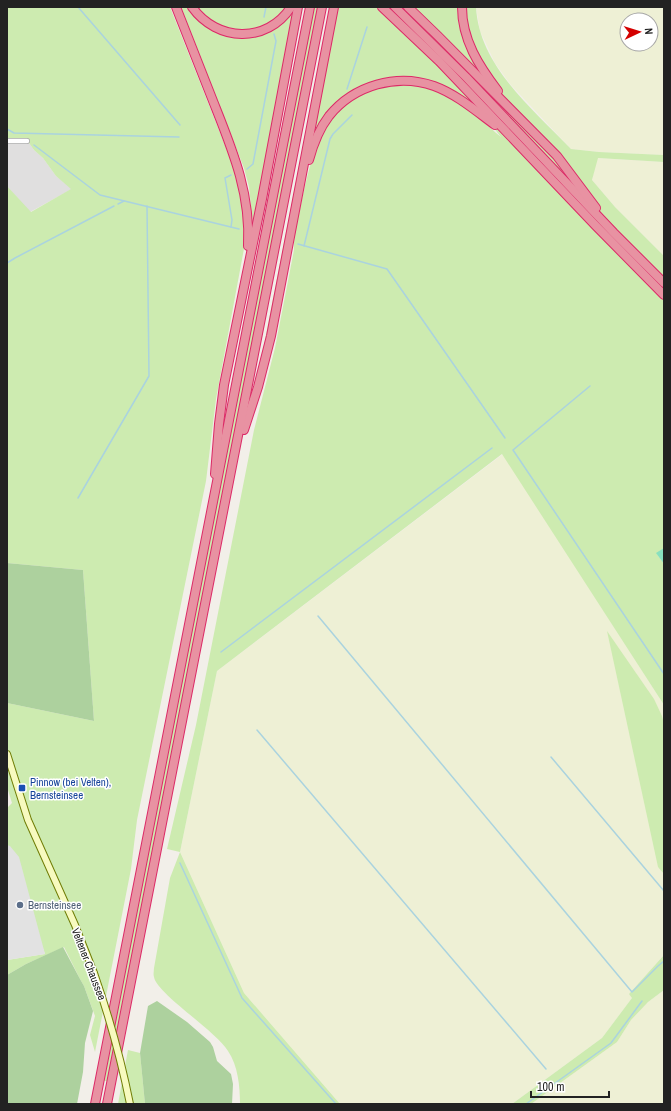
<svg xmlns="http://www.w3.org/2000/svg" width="671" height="1111" viewBox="0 0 671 1111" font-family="'Archivo Narrow',sans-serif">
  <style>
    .residential { fill: #e0dfdf }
    .farmland { fill: #eef0d5; fill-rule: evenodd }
    .grass { fill: #cdebb0 }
    .forest { fill: #add19e }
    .pitch { fill: #88e0be }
    .parking { fill: #e2e2e2 }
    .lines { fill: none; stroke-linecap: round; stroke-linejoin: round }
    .stream { stroke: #aad3df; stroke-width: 1.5 }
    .street-casing { stroke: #a9a9a9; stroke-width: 6 }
    .secondary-casing { stroke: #707d05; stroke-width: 8 }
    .highway-casing { stroke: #dc2a67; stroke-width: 10 }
    .street { stroke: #fff; stroke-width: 4.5 }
    .secondary { stroke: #f7fabf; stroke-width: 6 }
    .highway { stroke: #e892a2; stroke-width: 8 }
    .secondary-bridge-casing { stroke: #707d05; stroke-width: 8; stroke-linecap: butt }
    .secondary-bridge { stroke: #f7fabf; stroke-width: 6 }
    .transit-dot { fill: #1a4fb4; stroke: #fff; stroke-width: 1.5 }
    .service-dot { fill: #5c6f8a; stroke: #fff; stroke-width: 1.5 }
    .labels { text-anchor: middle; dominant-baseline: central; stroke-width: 3; stroke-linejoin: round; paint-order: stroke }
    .transit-label { font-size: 11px; fill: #164399; stroke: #fff; text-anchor: start }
    .service-label { font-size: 11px; fill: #4e5e75; stroke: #fff; text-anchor: start }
    .street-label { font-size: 11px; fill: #222; stroke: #fff }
  </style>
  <rect width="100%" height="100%" fill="#f2efe9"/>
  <polygon class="residential" points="7,138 27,140 34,150 43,158 56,176 72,189 30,212 7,186"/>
  <g class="farmland">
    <path d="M476 7H664V155L599 152 571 149 511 85 495 63 480 31ZM627 20H651V44H627Z"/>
    <polygon points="597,158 664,162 664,256 615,207 592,180"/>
    <polygon points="503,454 664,705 664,955 629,994 633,997 602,1038 512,1104 340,1104 244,993 180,852 217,671"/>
    <polygon points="664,990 664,1104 531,1104 617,1042 631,1020 648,1002"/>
  </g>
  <g class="grass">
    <polygon points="7,7 170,7 236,173 242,199 246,238 216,399 206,481 137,820 131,869 95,1052 90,1035 95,1016 84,986 80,979 64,947 26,964 7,975 7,960 45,954 7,845 7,808 12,803 7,787 7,703 94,721 83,570 7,563 7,186 31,212 71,189 56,176 43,158 34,150 27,140 7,138"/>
    <path d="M181 7H188C203 28 224 39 251 37L295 7 253 225 249 187 244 168Z"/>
    <path d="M196 7H287C267 32 230 39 204 17 201 14 199 10 196 7Z"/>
    <polygon points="314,7 318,7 107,1081 104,1081"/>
    <polygon points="330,7 265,350 262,356 263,350"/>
    <path d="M337 7H476C479 66 533 109 571 149L599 152 664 155V162L598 158 592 180 615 207 664 256V548L657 554 664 564V705L502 454 217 671 180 852 244 993 340 1104H240C240 1086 238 1066 228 1051 215 1030 157 994 154 977 153 974 154 971 154 968L170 878 180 852 167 849 196 725 254 430 275 348 294 250C293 233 299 216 302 199 307 177 312 155 321 135 340 95 387 76 429 88 446 94 464 105 479 117 486 123 493 131 501 137 493 127 485 115 475 107 463 98 450 89 436 84 398 70 353 81 328 113 320 123 315 134 309 145Z"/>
    <polygon points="607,631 654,699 662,716 664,724 664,874 658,867"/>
    <polygon points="664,955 664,990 648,1002 631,1020 617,1042 531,1104 512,1104 602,1038 632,998 629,994"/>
    <polygon points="128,1050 140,1053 145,1104 118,1104"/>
  </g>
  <g class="forest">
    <polygon points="7,563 83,570 94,721 7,703"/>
    <polygon points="63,947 80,979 84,986 93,1011 85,1043 83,1072 77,1104 7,1104 7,975 26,964"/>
    <polygon points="157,1001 187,1022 210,1042 213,1047 217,1061 231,1074 233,1084 232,1104 145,1104 140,1053 148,1006"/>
  </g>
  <polygon class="pitch" points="664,548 664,564 656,553"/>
  <polygon class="parking" points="7,845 10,846 19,857 45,954 7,960"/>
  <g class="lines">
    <g class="stream">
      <polyline points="78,7 180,125"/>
      <polyline points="264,17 266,7"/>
      <polyline points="347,89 367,27"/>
      <polyline points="7,129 14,133 179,137"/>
      <polyline points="34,145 100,195 239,229"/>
      <polyline points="247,169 253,164 276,41 274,34"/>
      <polyline points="231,175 225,178 232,220 231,227"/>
      <polyline points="118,204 124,201"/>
      <polyline points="298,244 387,269 505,438"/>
      <polyline points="304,246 330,139 333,134 352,115"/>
      <polyline points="7,263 15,258 114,206"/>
      <polyline points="590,386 513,450 664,674"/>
      <polyline points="78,498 149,376 147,206"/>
      <polyline points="318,616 632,992 658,966 664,961"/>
      <polyline points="221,652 492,448"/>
      <polyline points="257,730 546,1069"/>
      <polyline points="551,757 664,891"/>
      <polyline points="180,863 242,998 336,1104"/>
      <polyline points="526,1104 611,1043 642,1001"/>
    </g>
    <defs>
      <polyline id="street" points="7,141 27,141"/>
      <polyline id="secondary" points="7,754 28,820 75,925 94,973"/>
      <g id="highway">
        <path d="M176 7C188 38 201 70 213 101 232 149 251 193 248 246"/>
        <path d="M192 7C217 42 267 44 291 7"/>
        <polyline points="382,7 439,61 596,226 664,295"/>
        <polyline points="395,7 466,77 614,233 664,283"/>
        <polyline points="408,7 438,36 557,156 596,208"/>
        <path d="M462 7C462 40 479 66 498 91"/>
        <path d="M309 160C313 145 319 129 329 116 354 85 397 73 434 86 456 94 476 111 495 125"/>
        <polyline points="244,430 258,387 271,336 334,7"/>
        <polyline points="215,474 219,424 224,385 262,199 298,7"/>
        <polyline points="95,1104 310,7"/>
        <polyline points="107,1104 322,7"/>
      </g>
    </defs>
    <use href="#street" class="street-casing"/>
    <use href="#secondary" class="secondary-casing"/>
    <use href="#highway" class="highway-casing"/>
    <use href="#street" class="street"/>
    <use href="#secondary" class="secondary"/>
    <use href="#highway" class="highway"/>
    <defs>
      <path id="secondary-bridge" d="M94 973C109 1016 121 1059 130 1104"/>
    </defs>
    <use href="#secondary-bridge" class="secondary-bridge-casing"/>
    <use href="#secondary-bridge" class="secondary-bridge"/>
  </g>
  <rect class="transit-dot" x="18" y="784" width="8" height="8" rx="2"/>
  <circle class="service-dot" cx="20" cy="905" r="4"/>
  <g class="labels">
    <g class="transit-label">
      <text x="30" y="782">Pinnow (bei Velten),<tspan x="30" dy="13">Bernsteinsee</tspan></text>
    </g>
    <g class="service-label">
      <text x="28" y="905">Bernsteinsee</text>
    </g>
    <g class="street-label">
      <text transform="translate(89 964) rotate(69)">Veltener Chaussee</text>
    </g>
  </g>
  <rect width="671" height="1111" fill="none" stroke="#222222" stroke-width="16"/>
  <g transform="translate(639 32) rotate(86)"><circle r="19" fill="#ffffff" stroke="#a7a7a7"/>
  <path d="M0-3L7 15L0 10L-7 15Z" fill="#d40000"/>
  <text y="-6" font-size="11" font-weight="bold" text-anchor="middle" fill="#222222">N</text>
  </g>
  <path d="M531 1091v6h78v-6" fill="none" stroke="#222222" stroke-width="2"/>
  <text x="537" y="1091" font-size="12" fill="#222222" stroke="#ffffff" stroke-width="3" paint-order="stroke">100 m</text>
</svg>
